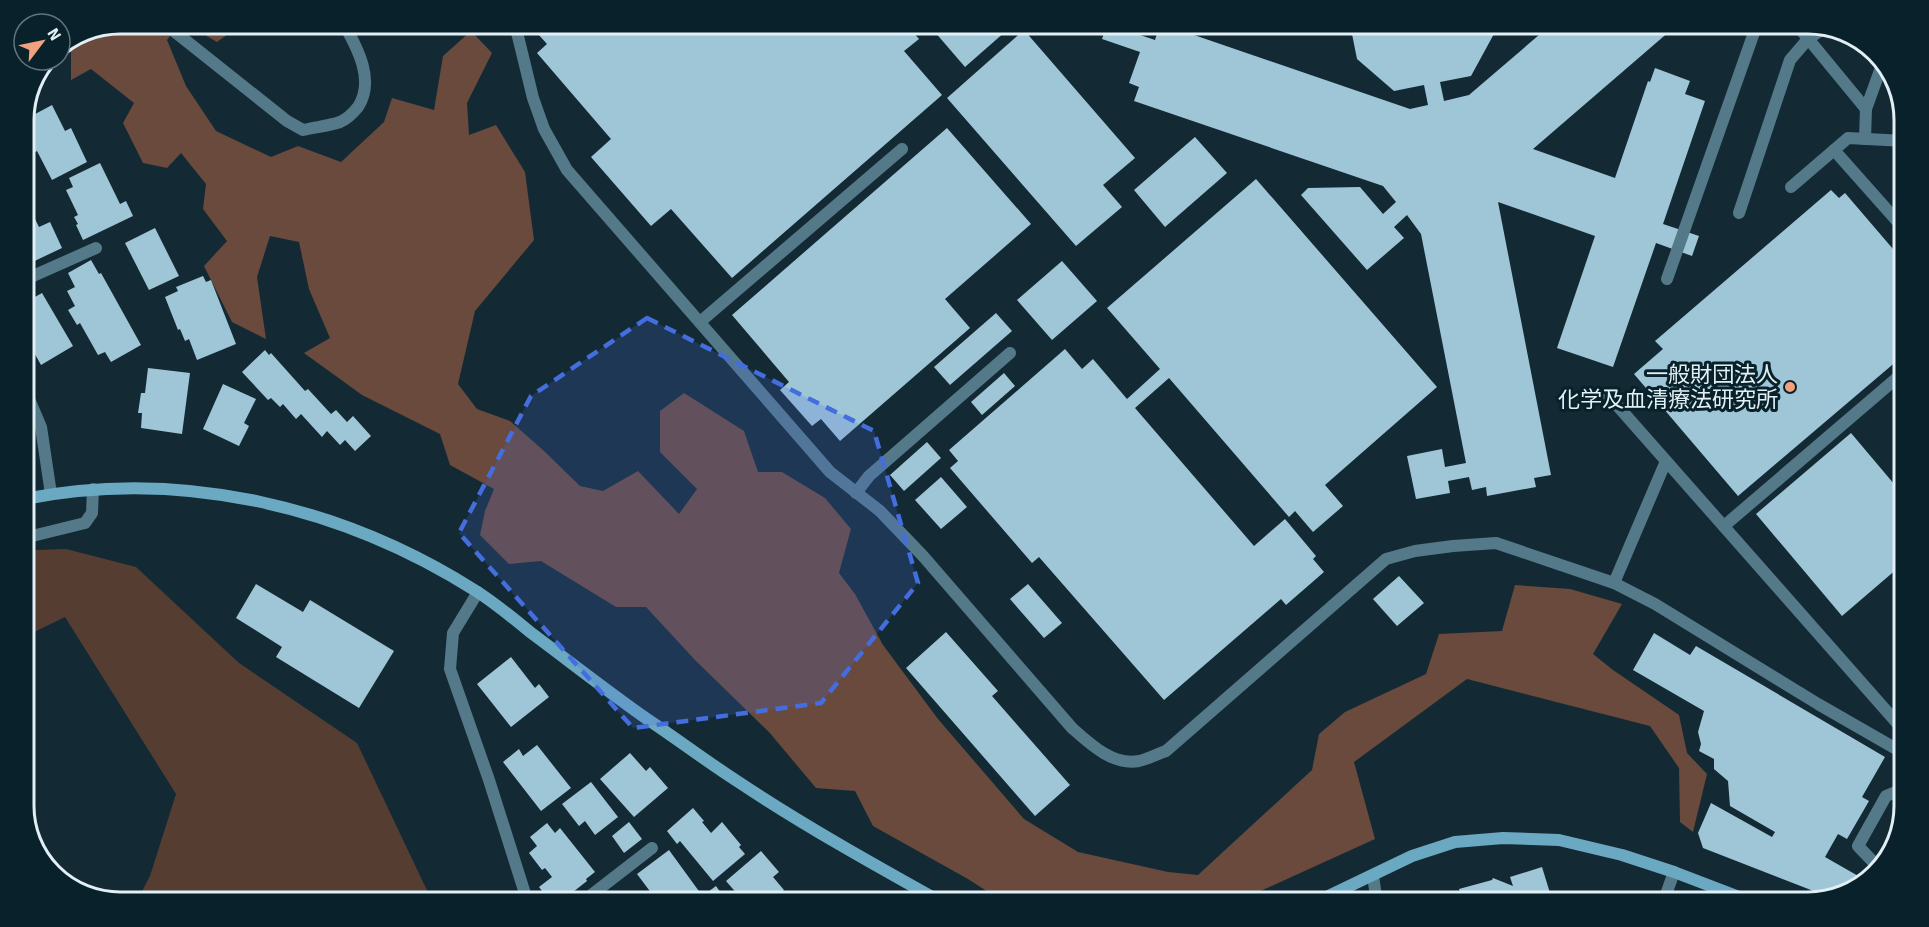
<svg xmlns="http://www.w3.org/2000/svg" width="1929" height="927" viewBox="0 0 1929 927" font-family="Signika,'Noto Sans JP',sans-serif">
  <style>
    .green { fill: #563d32 }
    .forest { fill: #694a3c }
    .building { fill: #9fc6d7 }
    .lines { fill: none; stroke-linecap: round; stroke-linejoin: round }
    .lane { stroke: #547989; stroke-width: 12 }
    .street { stroke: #547989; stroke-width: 12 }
    .secondary { stroke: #6ba8c1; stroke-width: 12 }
    .marked { fill: #446ede; fill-opacity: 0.2; stroke: #446ede; stroke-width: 4.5; stroke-dasharray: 12 8; stroke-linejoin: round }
    .poi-dot { fill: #f1a17d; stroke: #09212a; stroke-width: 2 }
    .labels { text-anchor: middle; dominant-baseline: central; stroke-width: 6; stroke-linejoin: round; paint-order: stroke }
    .poi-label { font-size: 22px; fill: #e2f0f6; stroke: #09212a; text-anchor: end }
    .rim { fill: none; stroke: #e2f0f6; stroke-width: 3 }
  </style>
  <rect width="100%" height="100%" fill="#132a34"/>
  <polygon class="green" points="66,549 136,567 239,663 357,743 433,903 136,903 150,876 176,794 65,617 24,637 24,553 37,550"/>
  <g class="forest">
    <polygon points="120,24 179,24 167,40 186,86 216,131 271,157 298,146 341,162 384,122 392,98 434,110 443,56 471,31 492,53 467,103 469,135 496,125 525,172 534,240 475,311 458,384 477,409 510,421 543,450 580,486 603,491 638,471 679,514 697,489 660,452 660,411 684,393 744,431 758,472 782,472 825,498 851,529 839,573 855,594 883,645 938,719 1024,819 1078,852 1168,872 1198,875 1312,770 1319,734 1345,712 1426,674 1439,634 1502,631 1515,585 1570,589 1622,604 1593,654 1613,670 1679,715 1687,753 1707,774 1693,832 1680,822 1679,768 1650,726 1467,679 1354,762 1375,839 1234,903 1005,903 968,879 873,826 855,791 816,788 769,732 695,660 646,607 616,607 541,561 509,564 480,535 485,511 494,489 450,465 440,434 362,395 304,353 330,338 309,289 299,242 270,236 257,277 266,339 232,322 204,266 227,241 203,209 206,184 181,153 167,168 143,163 123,123 134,103 91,69 71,80 71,44"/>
    <polygon points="186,24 242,24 217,42"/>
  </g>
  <g class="building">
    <polygon points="549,24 906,24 919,39 904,51 942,95 732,278 671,209 651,226 591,157 611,139 537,53 547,44 538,34"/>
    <polygon points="928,24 1014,24 965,67"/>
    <polygon points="1107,24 1155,40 1160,24 1162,24 1410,109 1428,105 1424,85 1394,91 1357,59 1350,24 1494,24 1495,32 1471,76 1440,82 1444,101 1469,95 1546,29 1542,24 1678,24 1533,149 1615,178 1648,81 1650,82 1655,68 1690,81 1685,94 1705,101 1663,224 1699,236 1692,256 1656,243 1613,367 1557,348 1595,236 1498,202 1551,475 1534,478 1536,487 1487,496 1486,487 1472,490 1469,477 1448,481 1450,493 1416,499 1407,456 1442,449 1445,467 1466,463 1421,234 1407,215 1394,227 1404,238 1367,270 1301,195 1308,188 1360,187 1383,214 1396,202 1383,186 1134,101 1139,87 1129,83 1140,52 1102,39"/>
    <polygon points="1024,30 1135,158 1103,185 1122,207 1076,246 947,98"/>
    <polygon points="52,105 65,131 71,128 87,162 52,180 37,151 24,158 24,120"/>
    <polygon points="947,128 1031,224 945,299 970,328 840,441 821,419 812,426 780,390 789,382 732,315"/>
    <polygon points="1195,137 1227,173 1165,227 1134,190"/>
    <polygon points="100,163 120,204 126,201 133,216 83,240 76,225 78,224 74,217 78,215 66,190 73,187 69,178"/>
    <polygon points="1256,179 1437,387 1325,485 1343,506 1313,532 1295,511 1289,517 1169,378 1135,408 1254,546 1285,519 1316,556 1313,559 1324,572 1286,605 1281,599 1164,700 1039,557 1032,563 950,468 958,461 949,450 1065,349 1082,369 1093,359 1127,399 1160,369 1107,308"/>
    <polygon points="1831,190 1839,198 1845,193 1905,263 1905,354 1738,496 1634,374 1663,349 1655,341"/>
    <polygon points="29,207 39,227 50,222 62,248 24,266 24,209"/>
    <polygon points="155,228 179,276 149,290 125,243"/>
    <polygon points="91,260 99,274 101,273 141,345 111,362 105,352 98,355 80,323 77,325 68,310 75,306 67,291 75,287 68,273"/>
    <polygon points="1062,261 1097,301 1052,340 1017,300"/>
    <polygon points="203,276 206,282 211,280 236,344 197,360 189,339 185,341 180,329 178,330 165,297 178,291 176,287"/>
    <polygon points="42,293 73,346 41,365 27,340 24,342 24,303"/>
    <polygon points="996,313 1012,331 950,385 934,367"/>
    <polygon points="265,350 269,355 271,353 305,391 308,389 331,414 336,410 347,422 353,416 371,436 355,451 345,440 340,445 327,431 322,437 301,414 296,419 283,404 280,407 271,398 268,400 242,372"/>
    <polygon points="148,368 190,373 182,434 141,428 142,413 138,413 141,393 145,393"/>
    <polygon points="1004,373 1015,386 982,415 971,402"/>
    <polygon points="223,384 256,399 244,423 249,426 239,446 203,429"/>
    <polygon points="1851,433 1905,497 1905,562 1842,616 1756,514"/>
    <polygon points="927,442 941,458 904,491 890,475"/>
    <polygon points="941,477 967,507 941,529 915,500"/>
    <polygon points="1399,576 1424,603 1397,626 1373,599"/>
    <polygon points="256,584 303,612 310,600 394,651 359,708 276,657 282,647 236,618"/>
    <polygon points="1028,584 1062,623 1044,638 1010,599"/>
    <polygon points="946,632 998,691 992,696 1070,785 1035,816 906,668"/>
    <polygon points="1654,633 1690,655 1696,646 1885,757 1862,797 1869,801 1847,839 1838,834 1825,857 1867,881 1862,887 1829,897 1703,848 1698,833 1711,803 1772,837 1775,832 1730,806 1728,781 1714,769 1714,759 1699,751 1701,744 1698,732 1704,711 1633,670"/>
    <polygon points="511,657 535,688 539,684 549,697 511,727 477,684"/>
    <polygon points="1905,684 1905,706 1894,693"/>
    <polygon points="537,745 571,788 541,811 503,762 519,749 523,756"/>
    <polygon points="630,753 646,771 650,767 668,788 634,817 600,779"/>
    <polygon points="591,782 618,817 595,835 585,821 579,826 562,804"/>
    <polygon points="693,808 704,821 702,822 711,833 722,822 741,845 739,847 745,854 713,881 680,841 677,844 667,831"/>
    <polygon points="629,822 642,839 624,853 612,836"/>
    <polygon points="547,823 555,833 560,828 595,872 586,879 587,881 559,903 551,903 539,887 552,877 545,868 542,870 529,853 537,846 530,837"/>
    <polygon points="669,850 701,894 689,903 649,903 655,898 637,874"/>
    <polygon points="761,851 779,872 773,877 784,890 779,895 786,903 745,903 726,881"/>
    <polygon points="1542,867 1550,893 1518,902 1518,900 1517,903 1463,903 1459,889 1492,880 1493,878 1513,886 1510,877"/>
    <polygon points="716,886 728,903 693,903"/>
    <polygon points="1453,894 1455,903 1415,903 1414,901"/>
  </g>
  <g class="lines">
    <g class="lane">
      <path d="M165 24 287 121 303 130C315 127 329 126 340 122 347 119 354 112 358 107 375 81 358 49 344 24"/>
      <path d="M515 24 533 98 544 129 567 170 830 472 880 511 923 556 1072 728C1090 744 1113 766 1139 761 1148 759 1157 754 1166 751L1386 559 1415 551 1453 546 1496 543 1614 583 1655 604 1818 704 1905 754"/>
      <polyline points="1796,24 1866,109"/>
      <polyline points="1865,139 1866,109 1883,62"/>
      <polyline points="1834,150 1905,230"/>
      <polyline points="1791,187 1848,138 1905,141"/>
      <polyline points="1739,213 1790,60 1808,39 1824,28"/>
      <polyline points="1667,279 1757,24"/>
      <polyline points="24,280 96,248"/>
      <polyline points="700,322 902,149"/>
      <polyline points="1608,395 1905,732"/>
      <polyline points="856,493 869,476 1010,353"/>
      <polyline points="1724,526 1905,371"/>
      <polyline points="24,538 85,523 92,513 93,489"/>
      <polyline points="1614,583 1666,461"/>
      <polyline points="1879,868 1858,846 1886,796 1905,788"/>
    </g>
    <g class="street">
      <polyline points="24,387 41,427 51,494"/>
      <polyline points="478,592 453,633 450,669 489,780 528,903"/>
      <polyline points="1373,876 1377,903"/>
      <polyline points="581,903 652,848"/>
      <polyline points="1663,903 1674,872"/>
    </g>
    <g class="secondary">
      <path d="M24 499C181 468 342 506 476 591 495 603 513 618 530 632 569 661 607 691 647 719 677 739 706 761 737 781 803 825 873 864 943 903"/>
      <polyline points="1314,903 1412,856 1455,842 1503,838 1559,840 1622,855 1674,872 1755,903"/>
    </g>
  </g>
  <path class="marked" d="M647 318 874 431 918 583 821 703 633 728 459 533 531 396Z"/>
  <circle class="poi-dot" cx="1790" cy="387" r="6"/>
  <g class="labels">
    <g class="poi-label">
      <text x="1778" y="374">一般財団法人<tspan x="1778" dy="25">化学及血清療法研究所</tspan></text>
    </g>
  </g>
  <path d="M0 0H1929V927H0ZM120 34H1808A86 86 0 0 1 1894 120V806A86 86 0 0 1 1808 892H120A86 86 0 0 1 34 806V120A86 86 0 0 1 120 34Z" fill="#09212a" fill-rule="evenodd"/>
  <path class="rim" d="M120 34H1808A86 86 0 0 1 1894 120V806A86 86 0 0 1 1808 892H120A86 86 0 0 1 34 806V120A86 86 0 0 1 120 34Z"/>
  <g transform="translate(42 42) rotate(58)"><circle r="28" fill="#09212a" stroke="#60747c" stroke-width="1.5"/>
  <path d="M0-4.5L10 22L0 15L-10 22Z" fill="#f1a17d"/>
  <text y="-9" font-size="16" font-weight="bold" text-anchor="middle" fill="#e2f0f6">N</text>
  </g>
</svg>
